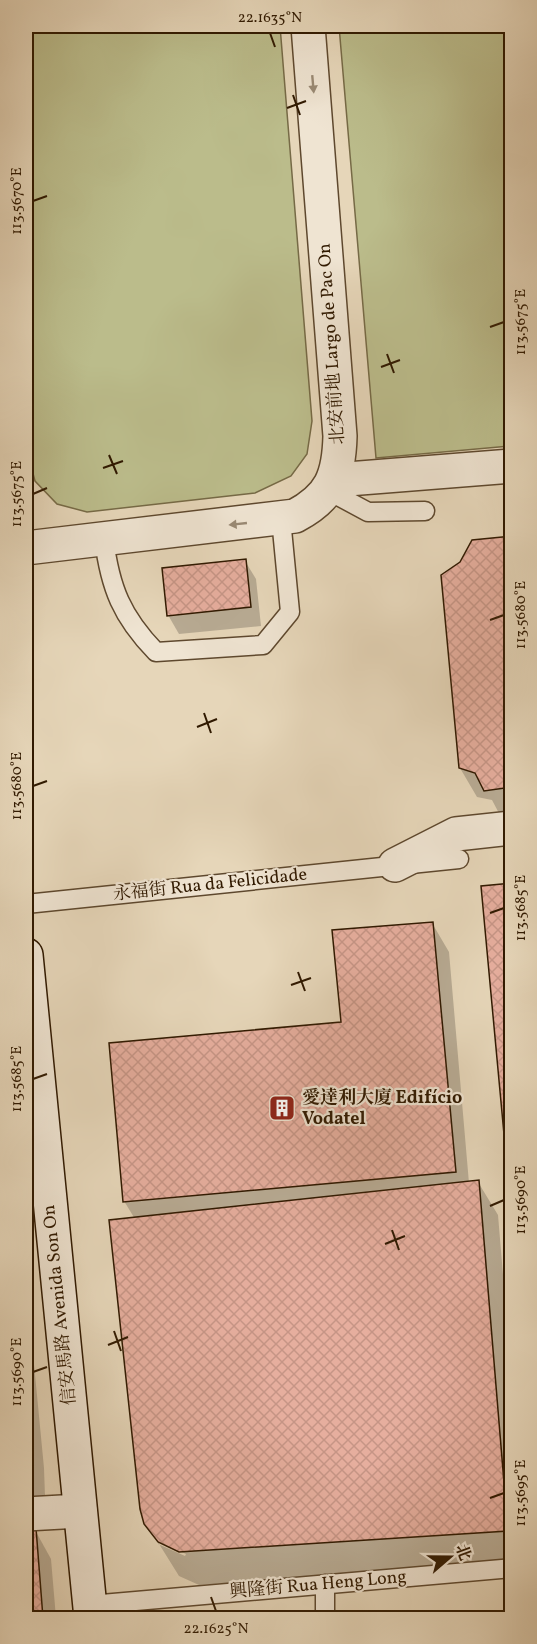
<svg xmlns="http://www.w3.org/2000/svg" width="537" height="1644" viewBox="0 0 537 1644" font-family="Vollkorn,'Noto Serif SC',serif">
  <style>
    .green { fill: #bbbc8b; stroke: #766a46; stroke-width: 1.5 }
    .shadow { fill: #0003; fill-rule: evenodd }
    .building { fill: url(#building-cross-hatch); stroke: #301900; stroke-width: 1.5 }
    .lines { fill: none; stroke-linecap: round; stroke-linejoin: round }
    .lane-casing { stroke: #5e482e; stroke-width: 21 }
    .street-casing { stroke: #5e482e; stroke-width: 36 }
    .secondary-casing { stroke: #301900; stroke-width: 36 }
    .lane { stroke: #efe4d2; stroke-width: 18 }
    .street { stroke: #efe4d2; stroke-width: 33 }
    .secondary { stroke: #efe4d2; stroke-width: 33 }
    .oneway { fill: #998974 }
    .ticks { fill: none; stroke: #301900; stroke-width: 2 }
    .labels { text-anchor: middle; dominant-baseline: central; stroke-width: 4.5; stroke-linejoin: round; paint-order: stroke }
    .street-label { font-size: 18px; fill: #301900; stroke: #efe4d2 }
    .poi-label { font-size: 18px; font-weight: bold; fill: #301900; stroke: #efe4d2; text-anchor: start }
    .neatline { fill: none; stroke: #301900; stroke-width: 2 }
    .ticks-label { font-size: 15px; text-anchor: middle; fill: #301900 }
  </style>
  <defs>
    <pattern id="building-cross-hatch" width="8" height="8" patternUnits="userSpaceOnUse" patternTransform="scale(1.5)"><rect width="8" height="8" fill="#e6ae9e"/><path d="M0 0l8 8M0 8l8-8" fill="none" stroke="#c69586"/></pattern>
  </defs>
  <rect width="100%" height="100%" fill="#e6d6b9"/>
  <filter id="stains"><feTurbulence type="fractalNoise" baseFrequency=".00333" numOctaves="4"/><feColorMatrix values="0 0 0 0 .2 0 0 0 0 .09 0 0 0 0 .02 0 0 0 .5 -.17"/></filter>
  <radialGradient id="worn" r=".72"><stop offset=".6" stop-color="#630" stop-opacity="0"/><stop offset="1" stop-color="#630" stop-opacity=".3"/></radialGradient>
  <g class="green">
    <polygon points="26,26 280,26 312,421 307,454 291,476 255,493 87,512 57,504 35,481 27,451 26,431"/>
    <polygon points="339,26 511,26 511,446 376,458"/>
  </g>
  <g class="shadow">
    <polygon points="512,537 512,818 502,819 492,800 477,797 460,768"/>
    <polygon points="245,561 256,579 261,626 179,634 168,615"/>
    <path d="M432 923 449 952 469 1183 478 1182 498 1215 512 1382V1565L199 1585 179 1576 146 1523 135 1219 124 1201 342 1024ZM158 1541 186 1554 185 1556 158 1544Z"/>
    <polygon points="26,1281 44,1468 46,1525 26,1527"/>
    <polygon points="35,1530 51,1559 56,1618 26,1618 26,1531"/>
  </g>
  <g class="building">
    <polygon points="512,536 512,787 484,791 475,773 459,768 441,575 460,562 472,540"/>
    <polygon points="246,559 251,607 167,616 162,568"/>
    <polygon points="512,883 512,1155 506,1156 481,886"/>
    <polygon points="433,922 456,1172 123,1202 109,1043 341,1022 332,930"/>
    <polygon points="479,1180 508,1531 179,1552 158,1542 144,1524 140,1509 109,1220"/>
    <polygon points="26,1410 28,1440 26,1440"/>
    <polygon points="26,1440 28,1440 33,1501 26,1501"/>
    <polygon points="36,1528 43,1618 26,1618 26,1529"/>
  </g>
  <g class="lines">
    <defs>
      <g id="lane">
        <polyline points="327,490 368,512 425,511"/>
        <path d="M104 539C110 588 122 617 156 652L263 645 290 612 281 519"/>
        <polyline points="26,904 459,859"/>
        <polyline points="325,1584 325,1618"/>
        <polyline points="90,1605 512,1568"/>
      </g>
      <g id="street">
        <polyline points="335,480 512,466"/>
        <path d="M26 548 295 516C331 497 339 476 340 436L308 26"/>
        <polyline points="395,865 456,834 512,828"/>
        <polyline points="26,1514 80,1511"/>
      </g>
      <polyline id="secondary" points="26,955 91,1618"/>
    </defs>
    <use href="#lane" class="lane-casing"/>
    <use href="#street" class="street-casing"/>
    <use href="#secondary" class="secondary-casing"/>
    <use href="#lane" class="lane"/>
    <use href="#street" class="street"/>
    <use href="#secondary" class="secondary"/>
  </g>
  <defs><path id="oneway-solid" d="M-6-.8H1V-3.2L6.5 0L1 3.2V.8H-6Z" transform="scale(1.5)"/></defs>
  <g class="oneway">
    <use href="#oneway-solid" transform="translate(313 84) rotate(85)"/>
    <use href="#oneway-solid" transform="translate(238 524) rotate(174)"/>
  </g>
  <path class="ticks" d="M270 33 275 47M293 95 300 115M287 108 306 101M33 201 47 196M490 327 504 322M387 354 394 373M381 367 400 360M109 455 117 474M103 468 123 461M33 494 47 488M490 620 504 615M204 713 211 733M197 727 217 719M33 786 47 781M490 913 504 908M298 972 305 991M291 985 311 978M33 1079 47 1074M490 1206 504 1200M392 1230 399 1250M385 1244 405 1236M114 1331 121 1351M108 1345 128 1337M33 1372 47 1367M490 1498 504 1493M211 1597 216 1611"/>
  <defs>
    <symbol id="building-square" viewBox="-11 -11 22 22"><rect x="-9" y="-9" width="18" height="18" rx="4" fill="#8f2418" stroke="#efe4d2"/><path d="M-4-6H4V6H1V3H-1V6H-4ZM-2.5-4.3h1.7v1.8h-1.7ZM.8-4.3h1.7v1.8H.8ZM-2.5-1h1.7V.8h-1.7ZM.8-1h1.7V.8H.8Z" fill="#fff"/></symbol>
  </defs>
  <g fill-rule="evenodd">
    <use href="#building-square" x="267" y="1093" width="30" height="30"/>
  </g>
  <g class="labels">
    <g class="street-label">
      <text transform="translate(332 344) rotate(-94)">北安前地 Largo de Pac On</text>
      <text transform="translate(210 885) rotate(-6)">永福街 Rua da Felicidade</text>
      <text transform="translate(60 1305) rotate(-96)">信安馬路 Avenida Son On</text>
      <text transform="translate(318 1585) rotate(-5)">興隆街 Rua Heng Long</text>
    </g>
    <g class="poi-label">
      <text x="302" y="1098">愛達利大廈 Edifício<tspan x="302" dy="21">Vodatel</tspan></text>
    </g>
  </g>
  <rect width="537" height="1644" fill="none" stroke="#e6d6b9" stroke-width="66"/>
  <g transform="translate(450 1557) rotate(70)" stroke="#efe4d2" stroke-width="4.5" paint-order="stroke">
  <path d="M0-4.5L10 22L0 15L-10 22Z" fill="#301900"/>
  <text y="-9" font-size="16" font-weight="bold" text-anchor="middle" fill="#301900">北</text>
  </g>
  <rect x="33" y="33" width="471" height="1578" class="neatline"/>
  <g class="ticks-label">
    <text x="270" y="22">22.1635°N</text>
    <text transform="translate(16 201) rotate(-90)" y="5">113.5670°E</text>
    <text transform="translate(520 322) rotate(-90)" y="5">113.5675°E</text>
    <text transform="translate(16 494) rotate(-90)" y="5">113.5675°E</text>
    <text transform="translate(520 615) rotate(-90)" y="5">113.5680°E</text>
    <text transform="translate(16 786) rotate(-90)" y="5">113.5680°E</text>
    <text transform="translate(520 908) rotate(-90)" y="5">113.5685°E</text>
    <text transform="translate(16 1079) rotate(-90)" y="5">113.5685°E</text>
    <text transform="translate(520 1200) rotate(-90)" y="5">113.5690°E</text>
    <text transform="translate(16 1372) rotate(-90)" y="5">113.5690°E</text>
    <text transform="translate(520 1493) rotate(-90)" y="5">113.5695°E</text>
    <text x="216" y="1633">22.1625°N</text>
  </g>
  <rect width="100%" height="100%" filter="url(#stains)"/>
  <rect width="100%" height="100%" fill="url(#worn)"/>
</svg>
